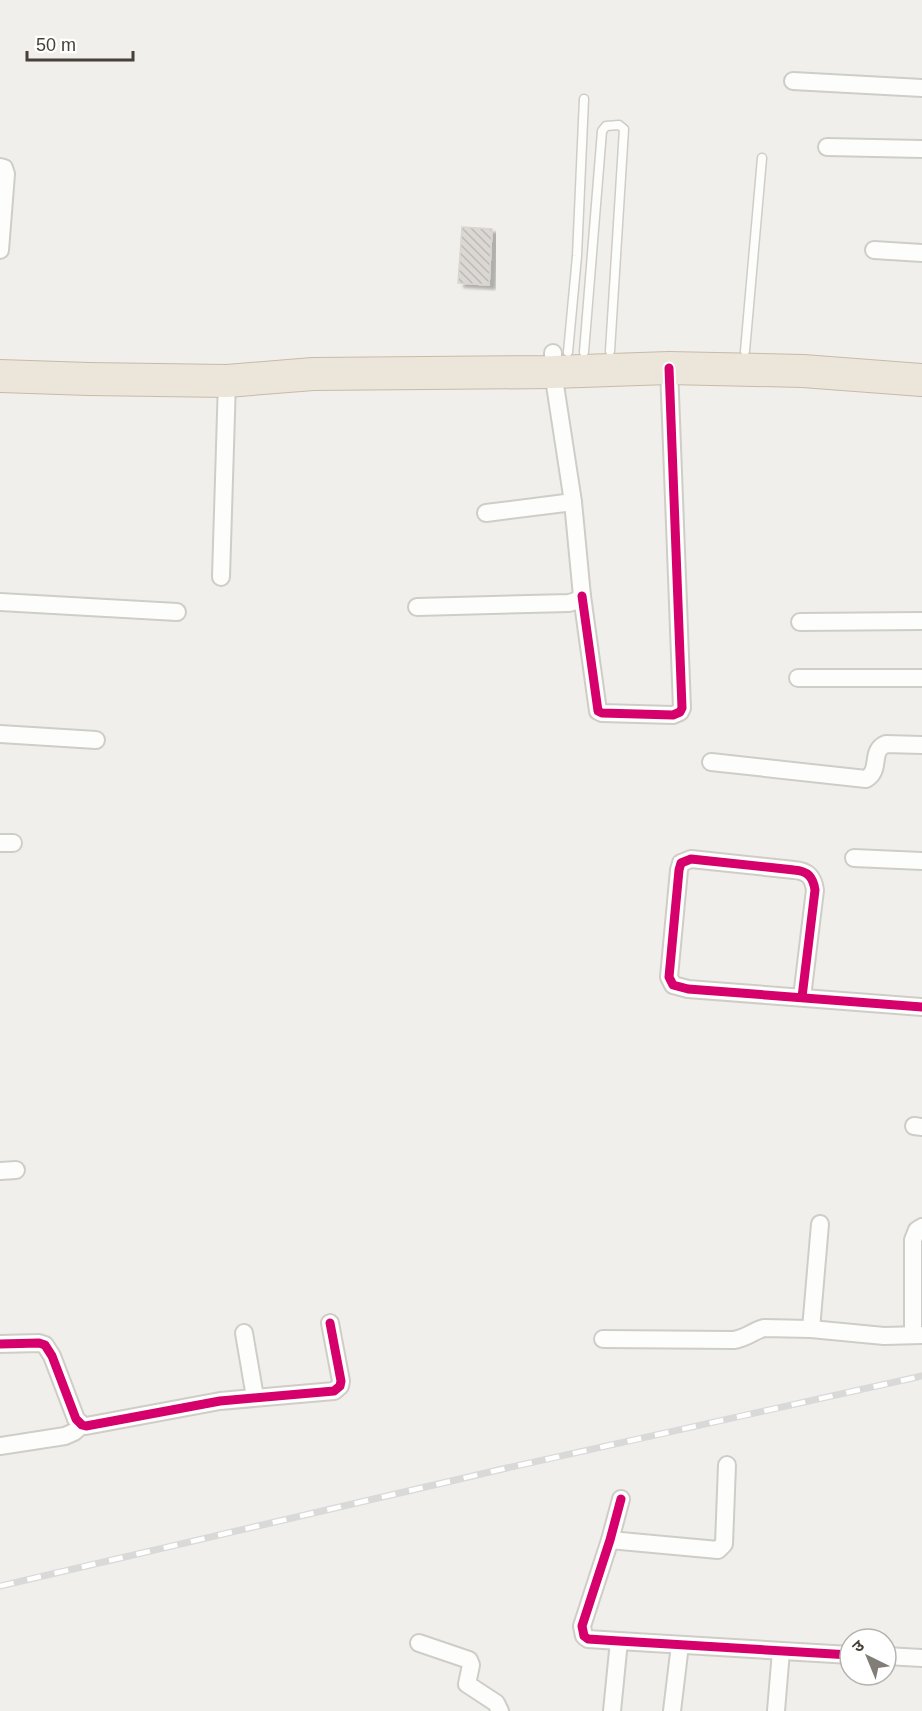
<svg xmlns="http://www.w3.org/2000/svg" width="922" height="1711" viewBox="0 0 922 1711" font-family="Helvetica,'Noto Sans Devanagari',sans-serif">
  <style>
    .building { fill: url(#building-back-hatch); stroke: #d9d6d1; stroke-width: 1.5; filter: url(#shadow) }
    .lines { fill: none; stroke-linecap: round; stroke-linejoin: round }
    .lane-casing { stroke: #cfcdc8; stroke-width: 11 }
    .street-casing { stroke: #cfcdc8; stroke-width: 20 }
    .highway-casing { stroke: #c8baa7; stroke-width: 34 }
    .lane { stroke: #fdfdfc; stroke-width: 8 }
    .street { stroke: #fdfdfc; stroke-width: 16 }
    .highway { stroke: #ece5da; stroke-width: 32 }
    .rail-casing { stroke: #d9d9d8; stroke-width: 7 }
    .rail { stroke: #fff; stroke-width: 4.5; stroke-dasharray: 14; stroke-linecap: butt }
    .cycleway-casing { stroke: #fff; stroke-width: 13 }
    .cycleway { stroke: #d6006c; stroke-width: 9 }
  </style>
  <defs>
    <pattern id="building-back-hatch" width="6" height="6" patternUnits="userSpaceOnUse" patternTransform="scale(1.5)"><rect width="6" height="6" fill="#dbd8d3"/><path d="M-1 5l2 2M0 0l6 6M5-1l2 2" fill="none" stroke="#bdbab6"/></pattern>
    <filter id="shadow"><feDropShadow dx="6" dy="4" stdDeviation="1.5" flood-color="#0004"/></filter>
  </defs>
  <rect width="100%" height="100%" fill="#f1efeb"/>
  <polygon class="building" points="462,227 492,229 489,285 458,283"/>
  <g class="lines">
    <defs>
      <g id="lane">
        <polyline points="745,351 762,158"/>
        <polyline points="568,352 577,256 584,99"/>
        <polyline points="584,352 602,131 606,126 619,125 624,129 610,351"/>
      </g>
      <g id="street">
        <polyline points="793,81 922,88"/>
        <polyline points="827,147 922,149"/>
        <polyline points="0,167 4,168 6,174 0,250"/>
        <polyline points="874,250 922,253"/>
        <polyline points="486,513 573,502"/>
        <polyline points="221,577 227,381"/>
        <polyline points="582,596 598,711 602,713 673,715 680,712 682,708 669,368"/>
        <polyline points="0,602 177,612"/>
        <polyline points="417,607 569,603 576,601 582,596 573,502 553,372 553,353"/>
        <polyline points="800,622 922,621"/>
        <polyline points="798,678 922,678"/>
        <polyline points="0,734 96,740"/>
        <path d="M711 762 866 779C882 770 869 751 886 744L922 745"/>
        <polyline points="0,843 13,843"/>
        <polyline points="854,858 922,861"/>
        <path d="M802 997 815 890C813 877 808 871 794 870L691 859 681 863 679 870 669 977 673 985 688 989 922 1007"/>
        <polyline points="914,1126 922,1127"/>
        <polyline points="0,1171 16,1170"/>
        <polyline points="811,1329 820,1224"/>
        <polyline points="244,1333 255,1397"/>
        <polyline points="913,1335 913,1240 917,1230 922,1227"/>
        <path d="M603 1339 734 1340C747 1338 753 1331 764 1328L811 1329 884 1336 922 1335"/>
        <polyline points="0,1344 39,1343 45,1345 52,1356 76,1419 82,1425 86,1426 220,1401 334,1391 340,1386 341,1381 330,1323"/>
        <polyline points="0,1446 65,1436 74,1432 82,1425"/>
        <polyline points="621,1499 610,1540 582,1626 584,1636 588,1639 619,1641 850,1655"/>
        <polyline points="610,1540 718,1550 724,1544 727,1465"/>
        <polyline points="419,1643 469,1660 471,1665 467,1684 496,1703 500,1711"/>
        <polyline points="886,1656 922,1658"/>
        <polyline points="612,1711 619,1641"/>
        <polyline points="672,1711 680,1645"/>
        <polyline points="776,1711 781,1651"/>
      </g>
      <polyline id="highway" points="0,376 89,379 227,381 313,374 553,372 669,368 803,371 922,380"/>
    </defs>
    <use href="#lane" class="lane-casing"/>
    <use href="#street" class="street-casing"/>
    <use href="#highway" class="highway-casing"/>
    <use href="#lane" class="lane"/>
    <use href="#street" class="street"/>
    <use href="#highway" class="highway"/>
    <defs>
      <polyline id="rail" points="0,1586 507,1468 922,1376"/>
    </defs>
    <use href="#rail" class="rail-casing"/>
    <use href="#rail" class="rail"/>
    <defs>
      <g id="cycleway">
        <polyline points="582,596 598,711 602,713 673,715 680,712 682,708 669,368"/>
        <path d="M802 997 815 890C813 877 808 871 794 870L691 859 681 863 679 870 669 977 673 985 688 989 922 1007"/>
        <polyline points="0,1344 39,1343 45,1345 52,1356 76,1419 82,1425 86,1426 220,1401 334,1391 340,1386 341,1381 330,1323"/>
        <polyline points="621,1499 610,1540 582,1626 584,1636 588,1639 619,1641 850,1655"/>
      </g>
    </defs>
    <use href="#cycleway" class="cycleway-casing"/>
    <use href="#cycleway" class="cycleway"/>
  </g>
  <g transform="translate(868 1657) rotate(317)"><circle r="28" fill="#ffffff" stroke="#b5b3af" stroke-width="1.5"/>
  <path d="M0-4.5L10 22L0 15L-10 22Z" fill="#827d76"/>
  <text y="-9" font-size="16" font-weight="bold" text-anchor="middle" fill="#474037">उ</text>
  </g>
  <path d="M27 51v9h106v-9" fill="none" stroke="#474037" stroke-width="3"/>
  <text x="36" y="51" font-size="18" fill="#474037" stroke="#ffffff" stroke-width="4.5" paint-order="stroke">50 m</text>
</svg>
